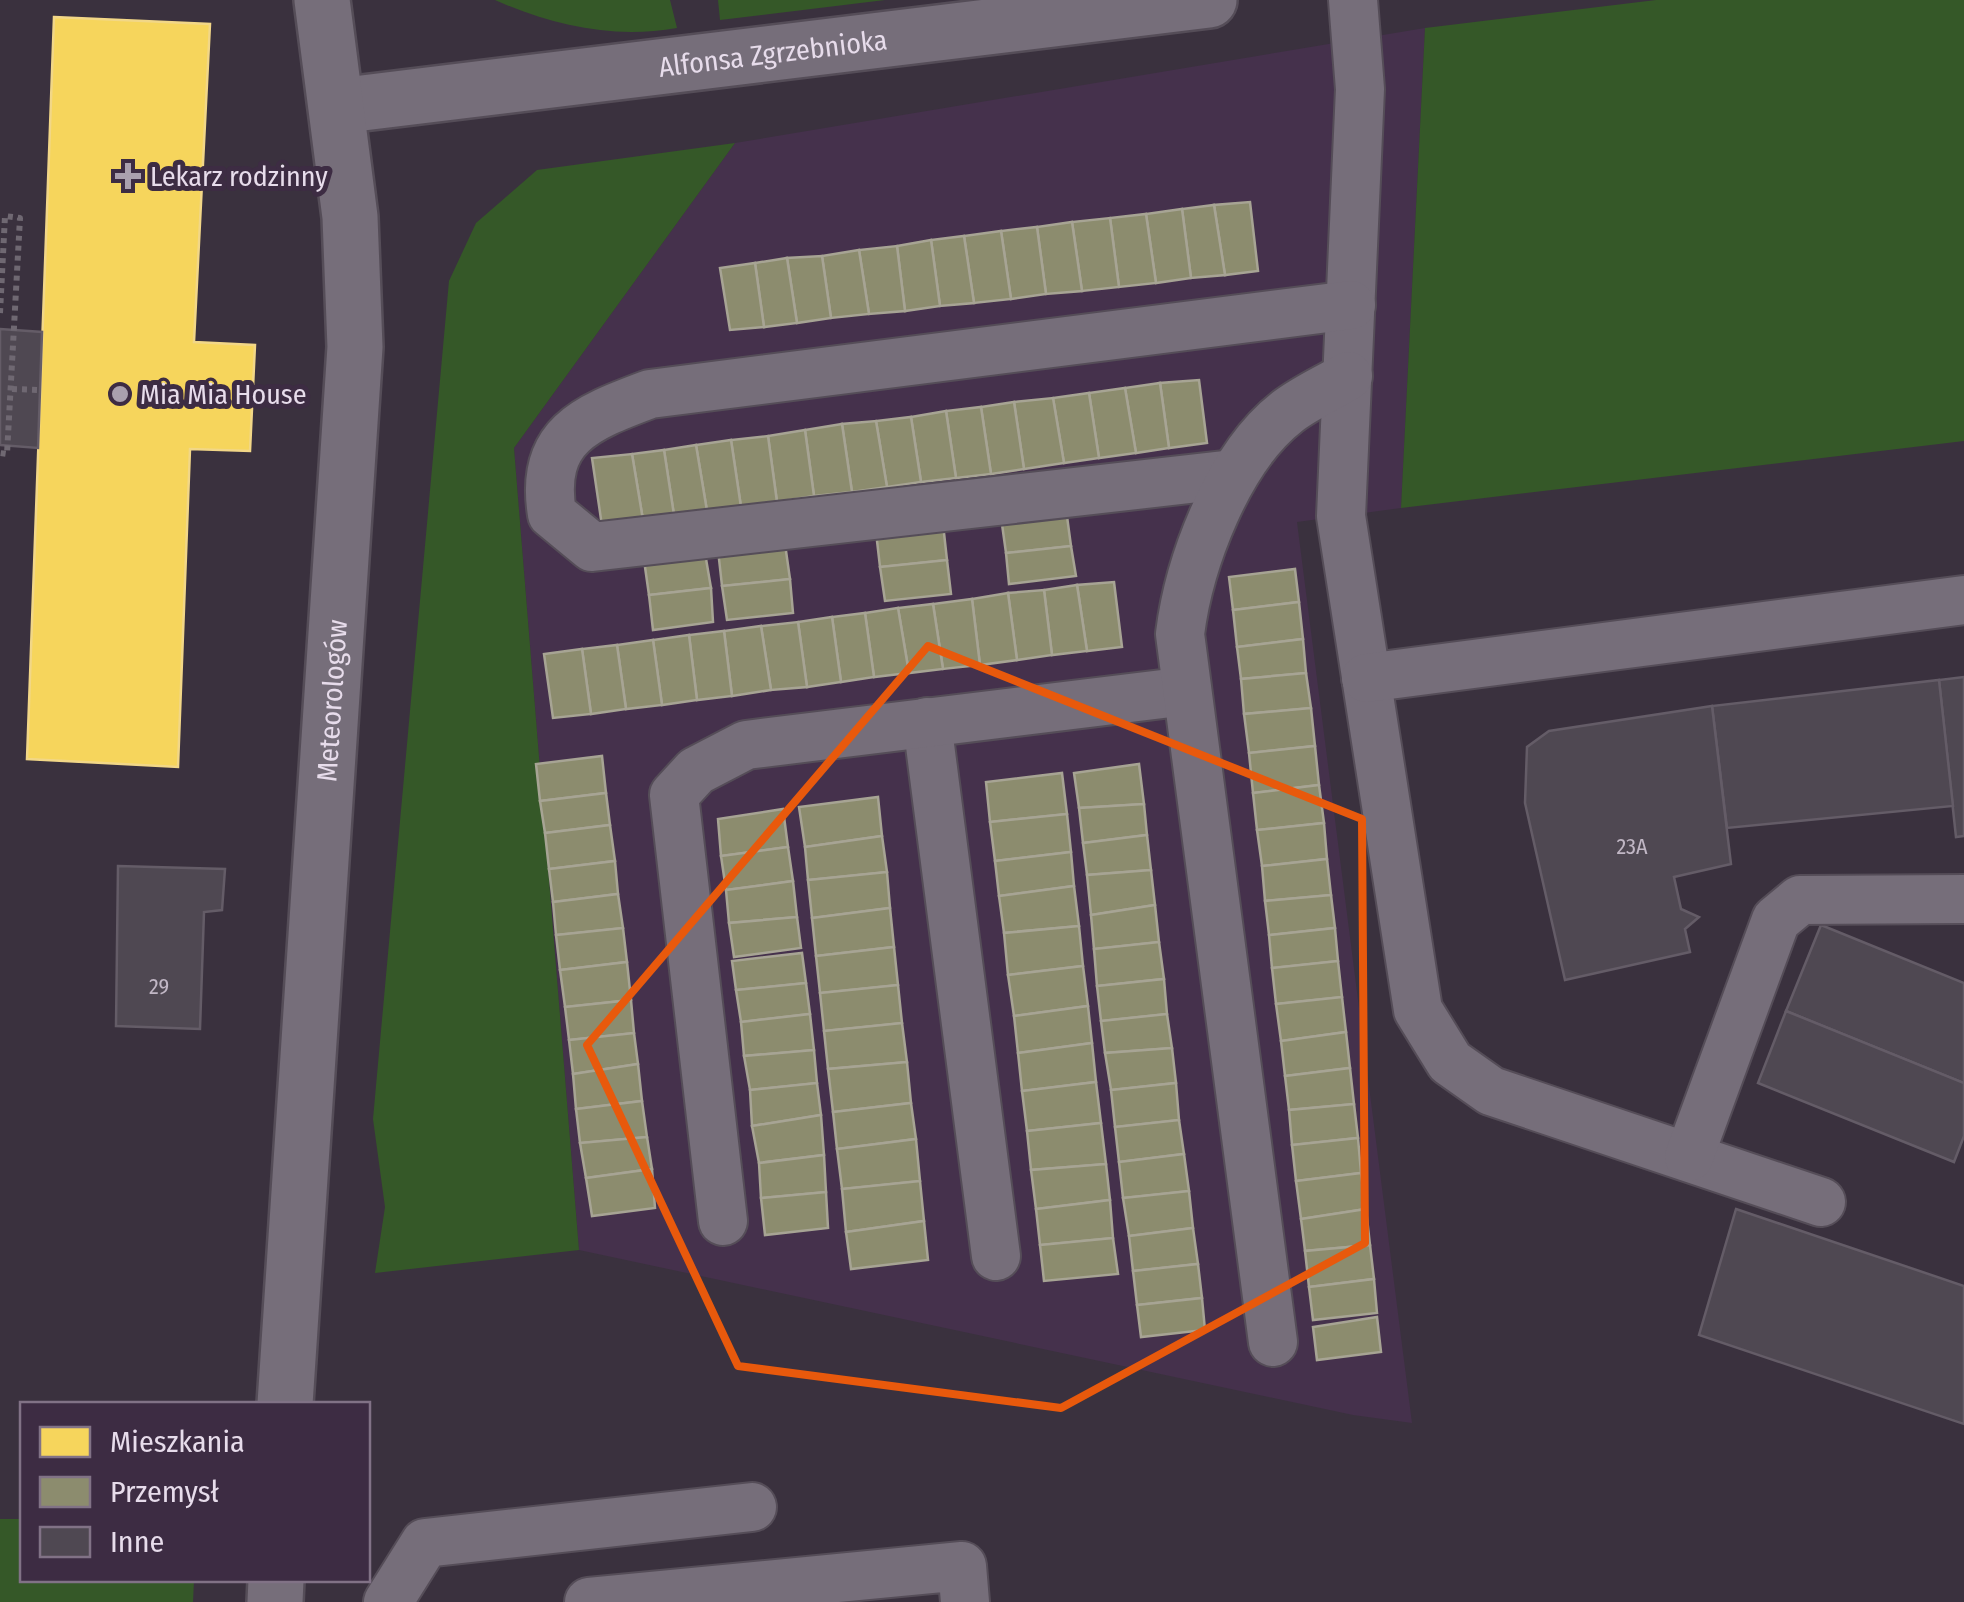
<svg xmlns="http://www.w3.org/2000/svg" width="1964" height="1602" viewBox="0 0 1964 1602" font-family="'Fira Sans Condensed',sans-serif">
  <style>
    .built { fill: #45314c }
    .green { fill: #355828 }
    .homes { fill: #f6d55c; stroke: #f2d787; stroke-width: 2.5 }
    .industry { fill: #8c8c6e; stroke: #a7a494; stroke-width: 2.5 }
    .building { fill: #4f4852; stroke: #645c67; stroke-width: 2.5 }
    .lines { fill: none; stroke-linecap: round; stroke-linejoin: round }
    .lane-casing { stroke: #554d58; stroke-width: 52 }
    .street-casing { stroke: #554d58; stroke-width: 60 }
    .path { stroke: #6f6872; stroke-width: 6; stroke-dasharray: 5 5; stroke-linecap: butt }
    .lane { stroke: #766e7a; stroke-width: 48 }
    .street { stroke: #766e7a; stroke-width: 55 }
    .marked { fill: none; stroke: #e8590c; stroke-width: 8; stroke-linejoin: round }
    .poi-dot { fill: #aaa0ae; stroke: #3d2c43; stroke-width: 4 }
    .labels { text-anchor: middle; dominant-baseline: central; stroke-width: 10; stroke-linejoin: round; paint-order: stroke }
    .number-label { font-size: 22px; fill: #c1b7c5 }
    .street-label { font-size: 28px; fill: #e7dceb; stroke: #3d2c43 }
    .poi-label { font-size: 28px; fill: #e7dceb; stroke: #3d2c43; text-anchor: start }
  </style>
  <rect width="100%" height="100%" fill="#3a313e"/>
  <polygon class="built" points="1425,28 1401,508 1297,522 1412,1423 1353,1415 579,1250 514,448 735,143"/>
  <g class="green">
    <path d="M495 0H670L677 28C614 39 553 26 495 0Z"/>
    <polygon points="718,0 885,0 720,20"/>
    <polygon points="1656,0 1964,0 1964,441 1401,508 1425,28"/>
    <polygon points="735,143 514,448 579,1250 375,1273 385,1207 373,1119 449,281 476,223 537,170"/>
    <polygon points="0,1519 22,1519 22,1580 194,1580 193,1602 0,1602"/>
  </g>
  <polygon class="homes" points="54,17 210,24 194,342 255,345 250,451 190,449 178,767 27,759"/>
  <g class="industry">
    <polygon points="1250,202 1258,271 1225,275 1214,205"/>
    <polygon points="1214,205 1225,275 1191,278 1182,209"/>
    <polygon points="1182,209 1191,278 1156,283 1146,214"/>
    <polygon points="1146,214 1156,283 1119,287 1110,218"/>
    <polygon points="1110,218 1119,287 1082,291 1072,222"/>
    <polygon points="1072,222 1082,291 1046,294 1037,227"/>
    <polygon points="1037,227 1046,294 1011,299 1001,231"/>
    <polygon points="1001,231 1011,299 974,303 964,236"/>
    <polygon points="964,236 974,303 940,306 931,240"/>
    <polygon points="931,240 940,306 905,311 897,246"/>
    <polygon points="897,246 905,311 869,314 859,250"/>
    <polygon points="859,250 869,314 831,318 822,256"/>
    <polygon points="822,256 831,318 797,323 787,258"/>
    <polygon points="787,258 797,323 764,327 755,263"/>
    <polygon points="755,263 764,327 730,330 720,268"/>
    <polygon points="1199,380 1207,443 1169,448 1160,383"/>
    <polygon points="1160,383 1169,448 1136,453 1125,388"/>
    <polygon points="1125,388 1136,453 1099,458 1089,393"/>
    <polygon points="1089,393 1099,458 1064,463 1053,398"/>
    <polygon points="1053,398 1064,463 1024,469 1014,402"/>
    <polygon points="1014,402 1024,469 991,474 981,407"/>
    <polygon points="981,407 991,474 956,478 946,411"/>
    <polygon points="946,411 956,478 921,482 911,417"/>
    <polygon points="911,417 921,482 887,487 876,421"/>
    <polygon points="876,421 887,487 852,492 842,424"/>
    <polygon points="842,424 852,492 814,496 805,430"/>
    <polygon points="805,430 814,496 777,502 768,436"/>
    <polygon points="768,436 777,502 741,507 731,440"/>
    <polygon points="731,440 741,507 707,511 696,445"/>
    <polygon points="696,445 707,511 674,515 664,450"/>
    <polygon points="664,450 674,515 643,520 632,454"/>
    <polygon points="632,454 643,520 602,526 592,458"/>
    <polygon points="1066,509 1071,546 1006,553 1001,517"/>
    <polygon points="943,524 947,560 880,567 876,532"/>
    <polygon points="785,544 790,579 722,586 718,550"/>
    <polygon points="1071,546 1076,576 1009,584 1006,553"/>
    <polygon points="705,553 711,588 649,595 644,560"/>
    <polygon points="947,560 951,594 885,601 880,567"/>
    <polygon points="1295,569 1299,602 1233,610 1229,577"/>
    <polygon points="790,579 793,613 727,620 722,586"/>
    <polygon points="1114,582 1122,647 1087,651 1077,585"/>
    <polygon points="1077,585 1087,651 1052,655 1044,590"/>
    <polygon points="711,588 713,622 653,630 649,595"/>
    <polygon points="1044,590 1052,655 1017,660 1008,593"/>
    <polygon points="1008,593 1017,660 980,665 972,599"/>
    <polygon points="972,599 980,665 943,669 933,604"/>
    <polygon points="1299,602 1303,639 1237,647 1233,610"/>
    <polygon points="933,604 943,669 909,673 898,608"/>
    <polygon points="898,608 909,673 874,677 865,613"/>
    <polygon points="865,613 874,677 841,682 832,617"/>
    <polygon points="832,617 841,682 807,687 798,622"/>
    <polygon points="798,622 807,687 771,690 761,626"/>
    <polygon points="761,626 771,690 732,696 724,631"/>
    <polygon points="724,631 732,696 697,700 689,635"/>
    <polygon points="689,635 697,700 662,705 653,640"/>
    <polygon points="1303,639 1306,673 1241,679 1237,647"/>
    <polygon points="653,640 662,705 626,709 617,645"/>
    <polygon points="617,645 626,709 591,714 582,649"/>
    <polygon points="582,649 591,714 553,718 544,654"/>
    <polygon points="1306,673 1311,708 1244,714 1241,679"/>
    <polygon points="1311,708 1315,746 1249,753 1244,714"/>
    <polygon points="1315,746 1319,785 1253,793 1249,753"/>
    <polygon points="602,756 606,793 540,801 536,764"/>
    <polygon points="1139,764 1144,804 1079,808 1074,773"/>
    <polygon points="1062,773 1067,814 990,822 986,782"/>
    <polygon points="1319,785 1324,823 1257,830 1253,793"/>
    <polygon points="606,793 610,825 545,833 540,801"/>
    <polygon points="878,797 882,836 805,847 799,807"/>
    <polygon points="1144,804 1147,835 1083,843 1079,808"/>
    <polygon points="783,809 788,847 721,856 718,819"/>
    <polygon points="1067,814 1071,852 995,861 990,822"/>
    <polygon points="1324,823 1327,859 1262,866 1257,830"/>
    <polygon points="610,825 615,861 549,869 545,833"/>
    <polygon points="1147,835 1151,870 1087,875 1083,843"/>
    <polygon points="882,836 887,872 808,880 805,847"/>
    <polygon points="788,847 793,881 726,890 721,856"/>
    <polygon points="1071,852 1074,886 999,896 995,861"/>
    <polygon points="1327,859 1331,895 1265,901 1262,866"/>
    <polygon points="615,861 618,894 553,902 549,869"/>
    <polygon points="1151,870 1155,905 1091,915 1087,875"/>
    <polygon points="887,872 890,908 812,918 808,880"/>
    <polygon points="793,881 797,917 729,923 726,890"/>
    <polygon points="1074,886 1079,926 1004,933 999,896"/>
    <polygon points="618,894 623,928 556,935 553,902"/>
    <polygon points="1331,895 1335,928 1269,935 1265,901"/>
    <polygon points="1155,905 1159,942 1094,949 1091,915"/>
    <polygon points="890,908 894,947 816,956 812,918"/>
    <polygon points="797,917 801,948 734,957 729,923"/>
    <polygon points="1079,926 1083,966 1008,975 1004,933"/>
    <polygon points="623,928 627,962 560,970 556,935"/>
    <polygon points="1335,928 1338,961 1272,968 1269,935"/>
    <polygon points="1159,942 1164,979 1097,986 1094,949"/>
    <polygon points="894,947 898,985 820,993 816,956"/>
    <polygon points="802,953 806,983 736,990 732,961"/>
    <polygon points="1338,961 1342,997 1276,1004 1272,968"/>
    <polygon points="627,962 631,1000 565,1007 560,970"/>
    <polygon points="1083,966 1088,1006 1014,1016 1008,975"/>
    <polygon points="1164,979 1167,1014 1101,1021 1097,986"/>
    <polygon points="806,983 810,1014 741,1022 736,990"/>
    <polygon points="898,985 902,1023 824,1031 820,993"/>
    <polygon points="1342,997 1346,1032 1281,1041 1276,1004"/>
    <polygon points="631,1000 634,1033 569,1040 565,1007"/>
    <polygon points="1088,1006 1092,1043 1018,1053 1014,1016"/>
    <polygon points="810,1014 814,1050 744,1056 741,1022"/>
    <polygon points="1167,1014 1172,1048 1105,1053 1101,1021"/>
    <polygon points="902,1023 907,1062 828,1069 824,1031"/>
    <polygon points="1346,1032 1350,1068 1285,1076 1281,1041"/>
    <polygon points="634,1033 638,1064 573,1074 569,1040"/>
    <polygon points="1092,1043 1096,1082 1022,1091 1018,1053"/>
    <polygon points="1172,1048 1176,1083 1111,1090 1105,1053"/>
    <polygon points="814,1050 817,1083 750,1090 744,1056"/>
    <polygon points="907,1062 911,1103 833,1112 828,1069"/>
    <polygon points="638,1064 642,1101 576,1109 573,1074"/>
    <polygon points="1350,1068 1354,1104 1289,1110 1285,1076"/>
    <polygon points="1096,1082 1101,1123 1027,1131 1022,1091"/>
    <polygon points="817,1083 821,1115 752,1126 750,1090"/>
    <polygon points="1176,1083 1179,1120 1115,1127 1111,1090"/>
    <polygon points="642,1101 647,1137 580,1143 576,1109"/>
    <polygon points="911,1103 916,1139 837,1149 833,1112"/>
    <polygon points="1354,1104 1358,1138 1292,1145 1289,1110"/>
    <polygon points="821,1115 824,1155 759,1163 752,1126"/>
    <polygon points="1179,1120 1184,1154 1119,1162 1115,1127"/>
    <polygon points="1101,1123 1106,1164 1031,1170 1027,1131"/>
    <polygon points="647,1137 652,1169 586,1178 580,1143"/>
    <polygon points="1358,1138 1361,1173 1296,1181 1292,1145"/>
    <polygon points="916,1139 920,1181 842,1189 837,1149"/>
    <polygon points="1184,1154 1189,1191 1123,1198 1119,1162"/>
    <polygon points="824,1155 826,1192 761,1198 759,1163"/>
    <polygon points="1106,1164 1110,1200 1036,1209 1031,1170"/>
    <polygon points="652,1169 655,1208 592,1216 586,1178"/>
    <polygon points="1361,1173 1366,1209 1301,1219 1296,1181"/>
    <polygon points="920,1181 924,1221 846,1232 842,1189"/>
    <polygon points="1189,1191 1193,1228 1129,1236 1123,1198"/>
    <polygon points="826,1192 828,1228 765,1235 761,1198"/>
    <polygon points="1110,1200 1113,1238 1040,1245 1036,1209"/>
    <polygon points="1366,1209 1370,1245 1305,1251 1301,1219"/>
    <polygon points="924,1221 928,1260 851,1269 846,1232"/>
    <polygon points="1193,1228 1198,1264 1133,1271 1129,1236"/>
    <polygon points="1113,1238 1118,1274 1044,1281 1040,1245"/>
    <polygon points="1370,1245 1374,1279 1309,1287 1305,1251"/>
    <polygon points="1198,1264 1202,1298 1137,1305 1133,1271"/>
    <polygon points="1374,1279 1377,1313 1313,1320 1309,1287"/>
    <polygon points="1202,1298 1205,1330 1141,1337 1137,1305"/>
    <polygon points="1377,1317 1381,1352 1317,1360 1313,1327"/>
  </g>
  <g class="building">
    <polygon points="0,329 42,332 38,448 0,445"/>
    <polygon points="1964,677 1964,836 1956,837 1939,680"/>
    <polygon points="1939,680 1953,806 1727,828 1712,706"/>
    <polygon points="1712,706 1731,864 1674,877 1681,909 1699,917 1685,929 1690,952 1565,980 1525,803 1527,747 1549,731"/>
    <polygon points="118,866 225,869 222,910 204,912 200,1029 116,1026"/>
    <polygon points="1821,925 1964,983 1964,1083 1786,1011"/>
    <polygon points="1786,1011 1964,1083 1964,1136 1954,1162 1758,1083"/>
    <polygon points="1736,1209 1964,1286 1964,1424 1699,1335"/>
  </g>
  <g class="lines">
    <defs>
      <g id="lane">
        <polyline points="1353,0 1360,89 1341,516 1418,1010 1450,1062 1491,1091 1821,1202"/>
        <path d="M1233 474 592 547 552 514C539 435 586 418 650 394L1351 305"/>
        <polyline points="1366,678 1964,600"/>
        <polyline points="927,722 996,1256"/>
        <polyline points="1689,1157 1776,920 1800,900 1964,899"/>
        <polyline points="723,1221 674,795 696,771 746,745 1187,691"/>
        <path d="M1273 1342 1180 634C1189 562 1228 458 1287 412 1305 398 1328 388 1348 376"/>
        <polyline points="388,1602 425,1543 752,1507"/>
        <polyline points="589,1602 962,1566 965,1602"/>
      </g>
      <g id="street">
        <path id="s1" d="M338 106 1209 0"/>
        <path id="s2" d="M285 1404 355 347 350 217 322 0"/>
        <polyline points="275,1602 276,1580"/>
      </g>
    </defs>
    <use href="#lane" class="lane-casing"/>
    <use href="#street" class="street-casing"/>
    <g class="path">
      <polyline points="0,313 5,216 20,218 7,454 0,453"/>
      <polyline points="12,389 40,390"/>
    </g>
    <use href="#lane" class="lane"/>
    <use href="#street" class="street"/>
  </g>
  <path class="marked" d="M928 646 1362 819 1365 1243 1061 1408 738 1366 587 1045Z"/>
  <g class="poi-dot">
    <path d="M123 161h10v10h10v10h-10v10h-10v-10h-10v-10h10z"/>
    <circle cx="120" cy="394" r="10"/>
  </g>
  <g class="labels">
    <g class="number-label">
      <text x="1632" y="846">23A</text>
      <text x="159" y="986">29</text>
    </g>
    <g class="street-label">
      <text stroke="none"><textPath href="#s1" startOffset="438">Alfonsa Zgrzebnioka</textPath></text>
      <text stroke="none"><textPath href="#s2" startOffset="705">Meteorologów</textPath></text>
    </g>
    <g class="poi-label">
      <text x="150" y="176">Lekarz rodzinny</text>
      <text x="140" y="394">Mia Mia House</text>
    </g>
  </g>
  <rect x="20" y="1402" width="350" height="180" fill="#3d2c43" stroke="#817286" stroke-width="2.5"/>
  <rect x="40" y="1427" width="50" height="30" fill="#f6d55c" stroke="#817286" stroke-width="2.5"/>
  <text x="110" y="1452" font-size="30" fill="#e7dceb">Mieszkania</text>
  <rect x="40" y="1477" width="50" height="30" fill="#8c8c6e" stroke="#817286" stroke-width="2.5"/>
  <text x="110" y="1502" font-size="30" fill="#e7dceb">Przemysł</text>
  <rect x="40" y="1527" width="50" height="30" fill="#4f4852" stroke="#817286" stroke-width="2.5"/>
  <text x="110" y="1552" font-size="30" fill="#e7dceb">Inne</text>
</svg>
